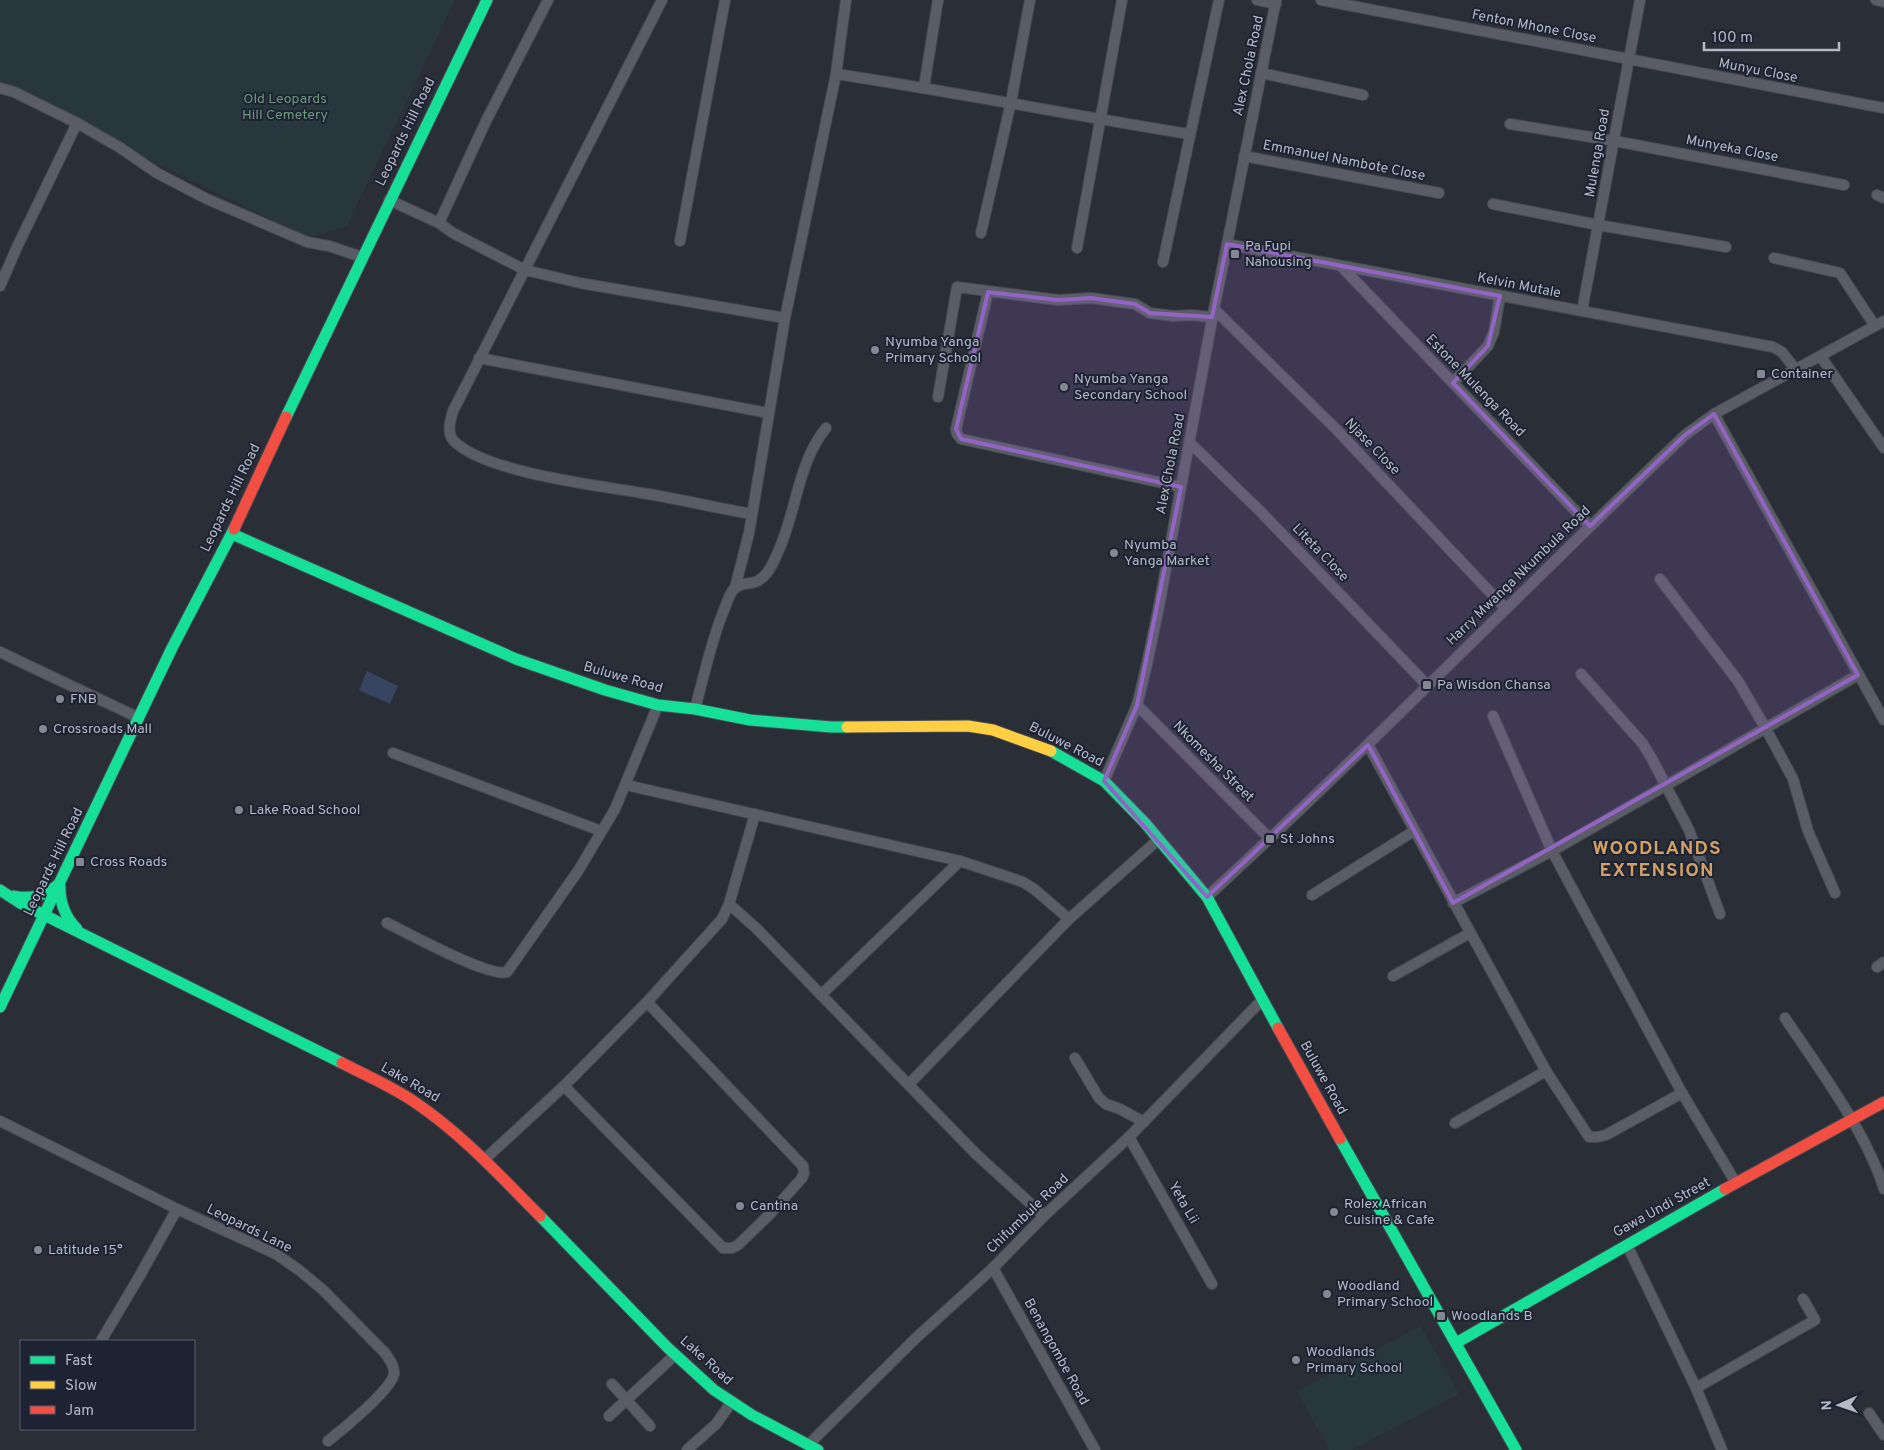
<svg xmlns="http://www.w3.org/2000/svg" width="1884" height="1450" viewBox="0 0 1884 1450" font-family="Overpass,sans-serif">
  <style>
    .green { fill: #27373d }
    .water { fill: #384561 }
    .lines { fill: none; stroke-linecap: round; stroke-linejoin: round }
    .street-casing { stroke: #464950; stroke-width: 12 }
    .fast-casing { stroke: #464950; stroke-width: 13 }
    .slow-casing { stroke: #464950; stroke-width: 13 }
    .jam-casing { stroke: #464950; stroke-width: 13 }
    .street { stroke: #5a5d65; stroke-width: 10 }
    .fast { stroke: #16e098; stroke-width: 11 }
    .slow { stroke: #ffcf43; stroke-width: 11 }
    .jam { stroke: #f24e42; stroke-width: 11 }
    .marked { fill: #9264c3; fill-opacity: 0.2; stroke: #9264c3; stroke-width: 4; stroke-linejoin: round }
    .poi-dot { fill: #848895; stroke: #1d2332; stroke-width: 2 }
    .labels { text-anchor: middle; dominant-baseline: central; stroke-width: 4; stroke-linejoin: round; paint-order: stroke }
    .street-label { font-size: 14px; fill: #b4b9c8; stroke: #1d2332 }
    .park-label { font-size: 14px; fill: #6b987b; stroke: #1d2332 }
    .poi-label { font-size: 14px; fill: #b4b9c8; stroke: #1d2332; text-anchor: start }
    .district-label { font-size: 19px; font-weight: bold; letter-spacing: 1px; fill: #d2a064; stroke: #1d2332 }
  </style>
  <rect width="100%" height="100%" fill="#2a2e37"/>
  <g class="green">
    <polygon points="0,0 455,0 347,226 309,238 0,87"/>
    <polygon points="1421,1326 1459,1394 1352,1450 1329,1450 1297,1391"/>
  </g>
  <polygon class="water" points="367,671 398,686 390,704 359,690"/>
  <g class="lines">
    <defs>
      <g id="street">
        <path d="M662 0 453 411C450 421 446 434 455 442 487 473 602 486 648 494 683 500 717 508 752 514"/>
        <polyline points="1257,0 1276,4"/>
        <polyline points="1321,0 1884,108"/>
        <polyline points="1876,0 1884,2"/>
        <polyline points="1261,73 1363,95"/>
        <path d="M836 74C955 92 1071 115 1189 134"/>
        <polyline points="924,87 938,0"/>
        <polyline points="0,88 14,92 77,123 119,147 157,173 207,199 307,242 329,246 362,257"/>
        <polyline points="1510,124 1615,141 1844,185"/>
        <polyline points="1244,156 1439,193"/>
        <polyline points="1877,195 1884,198"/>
        <polyline points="389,200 439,223 453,233 525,270 580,283 785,318"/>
        <polyline points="1493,204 1598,225 1726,247"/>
        <polyline points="439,223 486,121 548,0"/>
        <polyline points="981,233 1011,102 1030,0"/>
        <polyline points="680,241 725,0"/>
        <polyline points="1227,244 1773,347 1782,352 1796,370"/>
        <polyline points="1077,248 1122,0"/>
        <polyline points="1774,258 1840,273 1875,326"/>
        <polyline points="1163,262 1219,0"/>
        <polyline points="1341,266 1590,526"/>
        <polyline points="0,286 17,247 77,123"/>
        <polyline points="988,292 956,429 957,434 961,439 1181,487"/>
        <polyline points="1214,309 1337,430 1506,609"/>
        <polyline points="1582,311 1640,0"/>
        <polyline points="1821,357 1884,448"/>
        <polyline points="479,358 768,413"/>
        <polyline points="1453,383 1488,346 1494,332 1500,296"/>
        <polyline points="938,397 957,287 1058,300 1091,298 1135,304 1150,313 1174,316 1191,315 1212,317"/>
        <polyline points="1714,414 1884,720"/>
        <polyline points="1190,443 1260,511 1427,685"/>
        <polyline points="1660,579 1738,681 1766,729 1793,779 1808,831 1835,893"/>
        <polyline points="735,588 749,533 785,318 836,74 846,0"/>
        <polyline points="0,652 139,718"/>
        <polyline points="1581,674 1643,744 1652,759 1689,830 1720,914"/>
        <polyline points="1137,705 1270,839"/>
        <path d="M695 709C704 676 711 641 724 610 727 603 729 594 734 589 739 583 749 584 755 582 768 577 773 563 778 552 797 511 797 464 826 428"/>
        <polyline points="1493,716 1552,851 1682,1093 1736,1183"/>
        <polyline points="1368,745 1546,1071 1589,1137 1597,1137 1606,1135 1682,1093"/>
        <polyline points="393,753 601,831"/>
        <polyline points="1104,781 1137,705 1146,668 1158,611 1214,309 1276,0"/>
        <polyline points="626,785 960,861 1023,882 1034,889 1069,919"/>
        <polyline points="1312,895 1414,831"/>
        <path d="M1207 897C1370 747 1524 588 1685 435L1714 414 1884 321"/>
        <polyline points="1453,903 1552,851 1858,675"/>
        <polyline points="729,904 756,928 976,1154 1044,1216"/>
        <path d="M387 923C408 933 489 978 507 972L578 871 615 809 658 705"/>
        <polyline points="1877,967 1884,962"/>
        <polyline points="1393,976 1470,933"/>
        <polyline points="821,995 960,861"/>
        <path d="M1785 1018C1819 1069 1866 1131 1884 1189"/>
        <polyline points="1075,1058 1099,1098 1106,1104 1120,1109 1144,1122"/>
        <polyline points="909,1084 1069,919 1159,839"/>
        <polyline points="564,1086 723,1248 732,1248 738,1245 769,1215 802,1178 804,1173 803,1166 647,1002"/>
        <path d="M0 1121 177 1209 276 1254 299 1270 323 1290 385 1353C389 1359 395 1366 394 1374 391 1390 342 1430 328 1441"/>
        <polyline points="1455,1123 1546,1071"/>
        <polyline points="1129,1137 1212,1284"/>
        <polyline points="485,1159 564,1086 647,1002 722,919 729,904 755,814"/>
        <polyline points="1627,1245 1696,1388 1722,1450"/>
        <polyline points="993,1268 1095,1450"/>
        <polyline points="101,1341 139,1277 177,1209"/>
        <polyline points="612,1384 650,1426"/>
        <polyline points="1696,1388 1815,1320 1803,1299"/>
        <polyline points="1869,1413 1884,1435"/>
        <polyline points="609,1416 675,1355"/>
        <polyline points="809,1444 916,1338 993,1268 1044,1216 1129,1137 1262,1000"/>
        <polyline points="687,1450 716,1424 731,1403"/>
      </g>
      <g id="fast">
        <polyline points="286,417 487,0"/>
        <polyline points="232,534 516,659 605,690 658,705 695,709 750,720 831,727 847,727"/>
        <polyline points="1051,751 1104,781 1145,823 1207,897 1278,1028"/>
        <path d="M60 887C60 904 65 917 77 929"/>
        <polyline points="0,890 20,903 342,1063"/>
        <path d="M14 896C32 900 45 895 59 884"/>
        <polyline points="0,1007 172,648 234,529"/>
        <polyline points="1340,1139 1516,1450"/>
        <polyline points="540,1216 668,1348 714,1390 752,1415 818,1450"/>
        <polyline points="1456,1343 1725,1189"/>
      </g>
      <polyline id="slow" points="847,727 968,726 993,730 1051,751"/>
      <g id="jam">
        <polyline points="234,529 286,417"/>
        <polyline points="1278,1028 1340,1139"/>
        <path d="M342 1063C367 1076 393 1087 416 1103 463 1135 500 1176 540 1216"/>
        <polyline points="1725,1189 1884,1102"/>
      </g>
    </defs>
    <use href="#street" class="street-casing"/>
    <use href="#fast" class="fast-casing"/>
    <use href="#slow" class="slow-casing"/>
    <use href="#jam" class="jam-casing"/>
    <use href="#street" class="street"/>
    <use href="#fast" class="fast"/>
    <use href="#slow" class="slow"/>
    <use href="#jam" class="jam"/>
  </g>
  <path class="marked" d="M1227 244 1500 296 1488 346 1453 383 1590 526 1685 435 1714 414 1858 675 1453 903 1368 745 1207 897 1104 781 1137 705 1181 487 961 439 956 429 988 292 1058 300 1091 298 1135 304 1150 313 1212 317Z"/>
  <g class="poi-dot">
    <rect x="1230" y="249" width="10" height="10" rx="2.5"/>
    <circle cx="875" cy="350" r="5"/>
    <rect x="1756" y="369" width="10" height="10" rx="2.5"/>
    <circle cx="1064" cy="387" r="5"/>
    <circle cx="1114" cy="553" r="5"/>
    <rect x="1422" y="680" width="10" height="10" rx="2.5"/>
    <circle cx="60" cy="699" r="5"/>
    <circle cx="43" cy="729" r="5"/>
    <circle cx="239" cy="810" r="5"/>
    <rect x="1265" y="834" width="10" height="10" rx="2.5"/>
    <rect x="75" y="857" width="10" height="10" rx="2.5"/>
    <circle cx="740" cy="1206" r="5"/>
    <circle cx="1334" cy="1212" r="5"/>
    <circle cx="38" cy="1250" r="5"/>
    <circle cx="1327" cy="1294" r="5"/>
    <rect x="1436" y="1311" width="10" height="10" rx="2.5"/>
    <circle cx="1296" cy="1360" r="5"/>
  </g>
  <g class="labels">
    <g class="street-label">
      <text transform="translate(1534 27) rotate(11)">Fenton Mhone Close</text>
      <text transform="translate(1249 66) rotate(-78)">Alex Chola Road</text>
      <text transform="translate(1758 71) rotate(11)">Munyu Close</text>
      <text transform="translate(406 132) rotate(-64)">Leopards Hill Road</text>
      <text transform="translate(1732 149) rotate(11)">Munyeka Close</text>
      <text transform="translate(1598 153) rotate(-80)">Mulenga Road</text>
      <text transform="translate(1344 161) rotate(11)">Emmanuel Nambote Close</text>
      <text transform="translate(1519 286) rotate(11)">Kelvin Mutale</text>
      <text transform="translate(1475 386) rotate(46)">Estone Mulenga Road</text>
      <text transform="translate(1372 447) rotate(46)">Njase Close</text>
      <text transform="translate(1171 464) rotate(-79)">Alex Chola Road</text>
      <text transform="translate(231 498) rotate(-64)">Leopards Hill Road</text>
      <text transform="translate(1320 553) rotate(46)">Liteta Close</text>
      <text transform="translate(1519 576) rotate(-44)">Harry Mwanga Nkumbula Road</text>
      <text transform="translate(623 678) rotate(16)">Buluwe Road</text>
      <text transform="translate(1066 745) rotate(27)">Buluwe Road</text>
      <text transform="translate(1213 762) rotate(45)">Nkomesha Street</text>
      <text transform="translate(54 862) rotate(-64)">Leopards Hill Road</text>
      <text transform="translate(1323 1078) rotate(61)">Buluwe Road</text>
      <text transform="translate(410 1083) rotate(30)">Lake Road</text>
      <text transform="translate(1183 1203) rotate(60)">Yeta Lii</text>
      <text transform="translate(1662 1208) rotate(-29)">Gawa Undi Street</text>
      <text transform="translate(1028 1214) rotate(-44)">Chifumbule Road</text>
      <text transform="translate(249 1229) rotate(26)">Leopards Lane</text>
      <text transform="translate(1056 1352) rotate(61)">Benangombe Road</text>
      <text transform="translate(706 1361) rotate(42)">Lake Road</text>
    </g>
    <g class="park-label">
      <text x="285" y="99">Old Leopards<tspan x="285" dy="16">Hill Cemetery</tspan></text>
    </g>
    <g class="poi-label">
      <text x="1245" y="246">Pa Fupi<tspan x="1245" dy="16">Nahousing</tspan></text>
      <text x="885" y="342">Nyumba Yanga<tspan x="885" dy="16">Primary School</tspan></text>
      <text x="1771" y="374">Container</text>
      <text x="1074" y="379">Nyumba Yanga<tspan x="1074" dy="16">Secondary School</tspan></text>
      <text x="1124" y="545">Nyumba<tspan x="1124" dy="16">Yanga Market</tspan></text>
      <text x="1437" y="685">Pa Wisdon Chansa</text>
      <text x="70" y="699">FNB</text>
      <text x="53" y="729">Crossroads Mall</text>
      <text x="249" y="810">Lake Road School</text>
      <text x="1280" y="839">St Johns</text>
      <text x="90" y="862">Cross Roads</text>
      <text x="1344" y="1204">Rolex African<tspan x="1344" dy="16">Cuisine &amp; Cafe</tspan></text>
      <text x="750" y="1206">Cantina</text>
      <text x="48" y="1250">Latitude 15°</text>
      <text x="1337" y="1286">Woodland<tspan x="1337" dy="16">Primary School</tspan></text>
      <text x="1451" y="1316">Woodlands B</text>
      <text x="1306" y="1352">Woodlands<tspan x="1306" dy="16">Primary School</tspan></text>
    </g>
    <g class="district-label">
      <text x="1657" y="849">WOODLANDS<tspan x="1657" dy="22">EXTENSION</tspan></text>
    </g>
  </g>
  <rect x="20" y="1340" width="175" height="90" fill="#1d2332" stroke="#595f6e"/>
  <rect x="30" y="1356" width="25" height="8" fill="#16e098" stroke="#595f6e"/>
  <text x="65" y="1365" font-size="15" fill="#b4b9c8">Fast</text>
  <rect x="30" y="1381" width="25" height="8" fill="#ffcf43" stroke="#595f6e"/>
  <text x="65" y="1390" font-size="15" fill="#b4b9c8">Slow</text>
  <rect x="30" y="1406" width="25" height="8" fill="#f24e42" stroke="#595f6e"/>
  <text x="65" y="1415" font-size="15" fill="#b4b9c8">Jam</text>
  <g transform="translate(1839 1405) rotate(268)" stroke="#1d2332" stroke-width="4" paint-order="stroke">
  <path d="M0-4L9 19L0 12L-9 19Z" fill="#b4b9c8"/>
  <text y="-8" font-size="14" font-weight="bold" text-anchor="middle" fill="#b4b9c8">N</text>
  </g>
  <path d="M1704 42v8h135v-8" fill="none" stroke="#b4b9c8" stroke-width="2.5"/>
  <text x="1712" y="42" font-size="15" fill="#b4b9c8" stroke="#1d2332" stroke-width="4" paint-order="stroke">100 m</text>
</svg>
